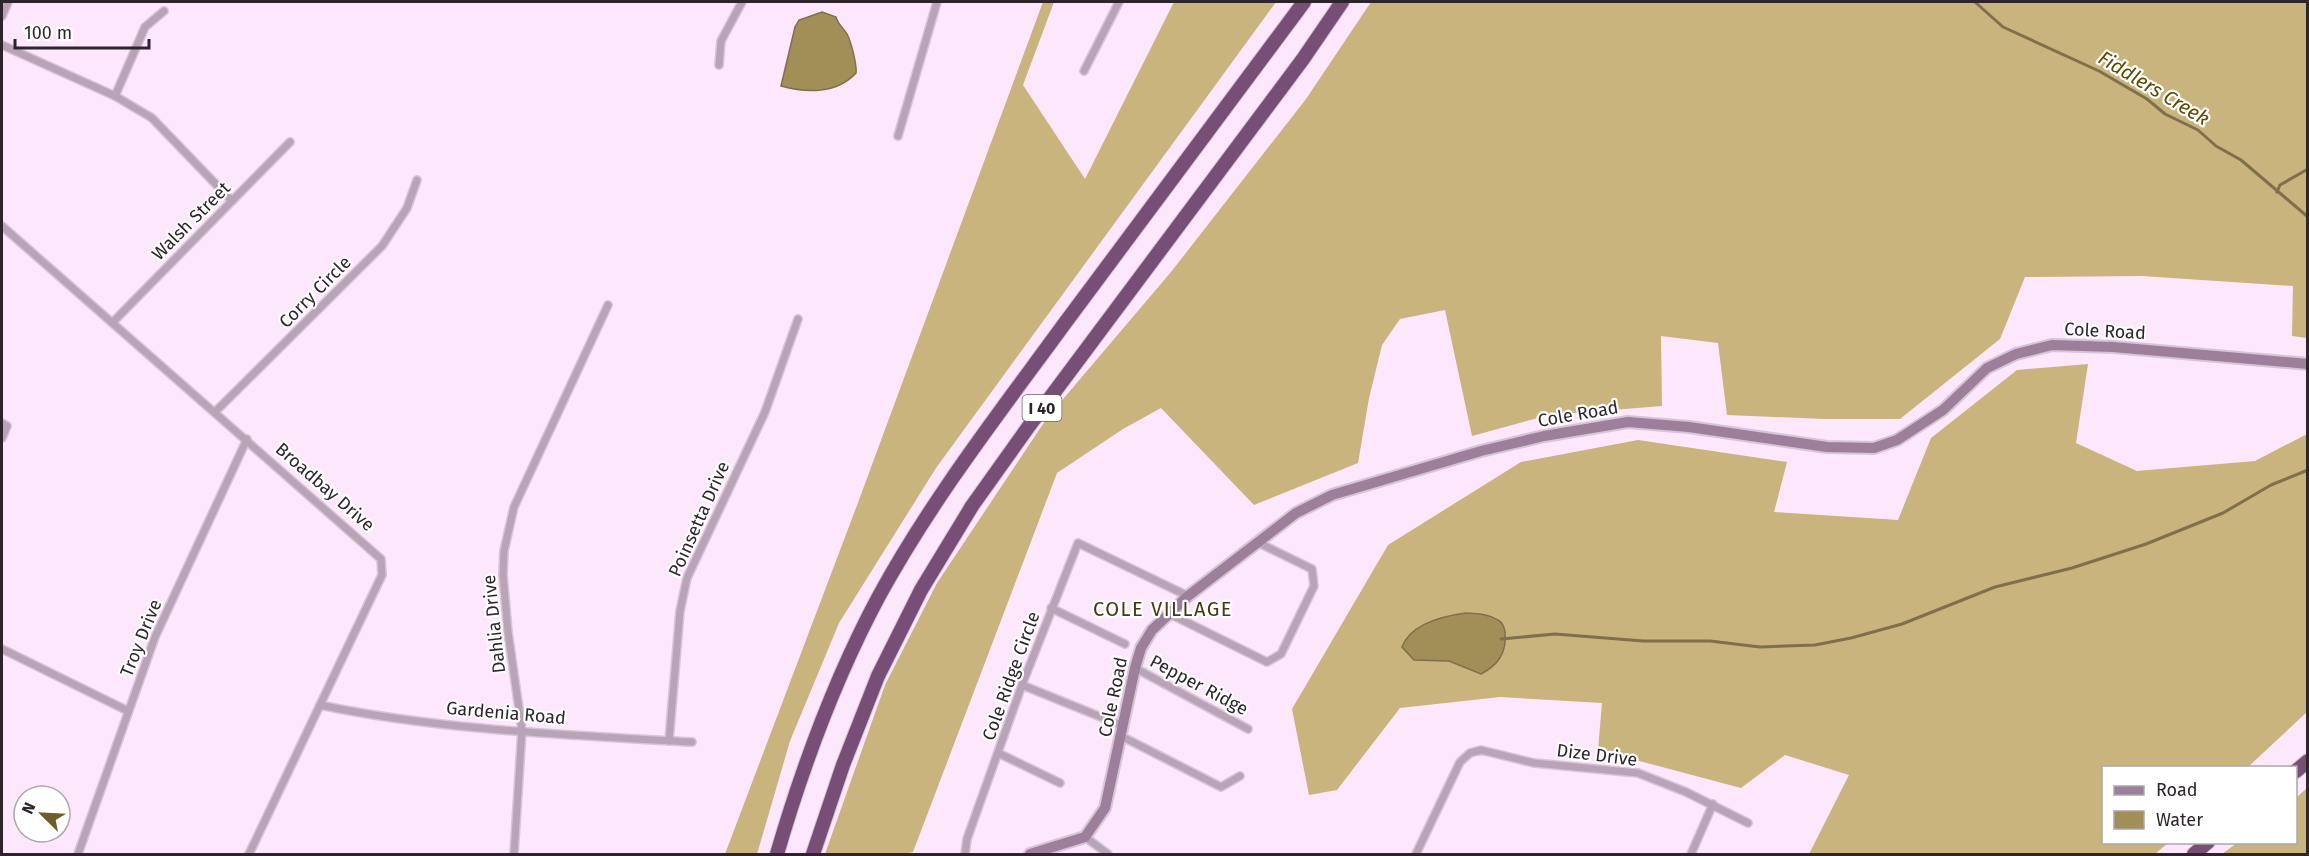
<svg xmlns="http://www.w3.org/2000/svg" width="2309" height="856" viewBox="0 0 2309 856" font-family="'Fira Sans',sans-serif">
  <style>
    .forest { fill: #c8b47c }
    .water { fill: #a28f58; stroke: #7f6f4b; stroke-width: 1.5 }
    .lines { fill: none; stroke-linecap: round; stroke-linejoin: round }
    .stream { stroke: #7f6f4b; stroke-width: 3 }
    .street-casing { stroke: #d8c4d7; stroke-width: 10 }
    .secondary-casing { stroke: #d8c4d7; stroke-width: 14 }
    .highway-casing { stroke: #d8c4d7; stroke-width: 16 }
    .street { stroke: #b8a4b6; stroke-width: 7 }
    .secondary { stroke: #9d7f9b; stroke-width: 10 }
    .highway { stroke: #774e75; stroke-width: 14 }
    .labels { text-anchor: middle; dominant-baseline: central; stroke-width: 4.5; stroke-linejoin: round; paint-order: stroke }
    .shield { fill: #fff; stroke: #6c666b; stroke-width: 1.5 }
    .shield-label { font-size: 16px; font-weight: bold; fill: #2d242c }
    .street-label { font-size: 18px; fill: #2d242c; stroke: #fff }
    .water-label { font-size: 20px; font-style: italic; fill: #5e4a00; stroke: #fff }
    .neighbourhood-label { font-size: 20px; letter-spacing: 1.5px; fill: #45380f; stroke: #fff }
  </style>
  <rect width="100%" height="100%" fill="#fde7fc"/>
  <g class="forest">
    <polygon points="1043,2 1054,2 1023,85 1085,179 1174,2 1276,2 936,468 839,623 790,741 757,854 725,854 856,508"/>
    <polygon points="1371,2 2307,2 2307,338 2292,336 2293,286 2142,276 2025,277 2000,339 1900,419 1825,419 1727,415 1718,343 1661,336 1662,406 1549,415 1472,436 1445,310 1400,319 1382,345 1369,398 1358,463 1254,505 1161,408 1123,429 1057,473 913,852 903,854 825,854 885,685 937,583 1047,418 1171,272 1306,99"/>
    <polygon points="2088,364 2076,443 2137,471 2255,461 2307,434 2307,712 2248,767 2104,768 2104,842 2168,843 2155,854 1809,854 1849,775 1785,755 1741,788 1598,750 1602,703 1500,697 1400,708 1337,790 1309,795 1292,709 1388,545 1521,462 1638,440 1787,462 1774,512 1898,520 1931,438 2017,370"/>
    <polygon points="2307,788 2307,854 2222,854 2237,843 2296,842 2296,798"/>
  </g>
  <g class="water">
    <path d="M822 12 836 17C838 25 843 27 847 34 851 41 857 65 856 73 837 94 806 93 781 86L795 27 799 20Z"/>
    <path d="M1466 613C1478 614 1489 614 1498 620 1503 623 1504 627 1505 632 1507 653 1498 665 1481 674L1449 661 1414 660 1402 647C1411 623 1443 616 1466 613Z"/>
  </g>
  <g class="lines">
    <g class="stream">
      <polyline points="1975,2 2003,27 2099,71 2147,99 2165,114 2198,130 2216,146 2241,160 2308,217"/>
      <polyline points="2277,192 2280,185 2308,169"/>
      <polyline points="1501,639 1555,634 1643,641 1710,641 1760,647 1815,645 1851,638 1902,624 1995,587 2072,568 2146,544 2223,513 2271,485 2308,470"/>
    </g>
    <defs>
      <g id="street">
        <polyline points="2,16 8,2"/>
        <polyline points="2,45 115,96 152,118 232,201"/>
        <polyline points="719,65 721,41 742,2"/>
        <polyline points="1084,71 1119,2"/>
        <polyline points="115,96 145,27 164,11"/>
        <polyline points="898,136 937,2"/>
        <polyline points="2,226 381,559 382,575 249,854"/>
        <polyline points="113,322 290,142"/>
        <polyline points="215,412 382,246 407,208 417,180"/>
        <polyline points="2,423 7,426 2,438"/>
        <polyline points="1051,608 1125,644"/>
        <polyline points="1170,614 1267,662 1281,654 1314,586 1312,569 1257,542"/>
        <polyline points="2,649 128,711"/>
        <polyline points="1135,668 1248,729"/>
        <polyline points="1022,685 1123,726"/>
        <path d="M320 705C437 730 571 735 692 742"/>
        <polyline points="1121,736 1221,787 1240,776"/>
        <polyline points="669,741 680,611 687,578 765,412 798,319"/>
        <polyline points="998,753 1060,783"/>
        <polyline points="1085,837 1108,854"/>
        <polyline points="78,854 155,637 247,439"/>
        <polyline points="514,854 522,730 508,632 503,575 504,551 514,507 608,305"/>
        <polyline points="965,854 967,839 1022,685 1078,543 1188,596"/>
        <polyline points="1416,854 1460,762 1470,753 1481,750 1534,763 1638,773 1686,792 1748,823"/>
        <polyline points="1691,854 1713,804"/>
      </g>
      <polyline id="secondary" points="1030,854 1085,837 1105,808 1135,668 1141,648 1152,630 1188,596 1296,513 1332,495 1481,451 1544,436 1628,422 1689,427 1827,447 1874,448 1897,440 1943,410 1987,368 2016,354 2052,345 2113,347 2308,364"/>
      <g id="highway">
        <polyline points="2296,771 2308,761"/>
        <path d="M777 854C803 765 835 678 879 596 932 499 1000 412 1065 323 1145 216 1224 109 1304 2"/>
        <polyline points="813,854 843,765 878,676 921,590 972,506 1029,426 1303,59 1342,2"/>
        <polyline points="2194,854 2208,842"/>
      </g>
    </defs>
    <use href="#street" class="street-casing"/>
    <use href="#secondary" class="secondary-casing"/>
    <use href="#highway" class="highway-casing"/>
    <use href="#street" class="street"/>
    <use href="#secondary" class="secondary"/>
    <use href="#highway" class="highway"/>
  </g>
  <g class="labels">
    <rect class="shield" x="1022.5" y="395" width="39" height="26" rx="4.5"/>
    <g class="shield-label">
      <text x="1042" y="408">I 40</text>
    </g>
    <g class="street-label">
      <text transform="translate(191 221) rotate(-45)">Walsh Street</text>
      <text transform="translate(315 292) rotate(-45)">Corry Circle</text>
      <text transform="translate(2105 331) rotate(3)">Cole Road</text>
      <text transform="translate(1578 414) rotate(-10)">Cole Road</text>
      <text transform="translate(325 487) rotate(41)">Broadbay Drive</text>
      <text transform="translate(699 519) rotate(-66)">Poinsetta Drive</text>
      <text transform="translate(494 624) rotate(-96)">Dahlia Drive</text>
      <text transform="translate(141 638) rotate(-68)">Troy Drive</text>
      <text transform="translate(1011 676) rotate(-70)">Cole Ridge Circle</text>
      <text transform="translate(1199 685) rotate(28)">Pepper Ridge</text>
      <text transform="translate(1113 697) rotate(-78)">Cole Road</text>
      <text transform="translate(506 713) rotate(5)">Gardenia Road</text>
      <text transform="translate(1597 755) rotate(7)">Dize Drive</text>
    </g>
    <g class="water-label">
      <text transform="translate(2154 88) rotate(31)">Fiddlers Creek</text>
    </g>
    <g class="neighbourhood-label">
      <text x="1163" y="609">COLE VILLAGE</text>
    </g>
  </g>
  <rect width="2309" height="856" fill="none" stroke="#2d242c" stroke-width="6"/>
  <rect x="2102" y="766" width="195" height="78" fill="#ffffff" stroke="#aba7ab" stroke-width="1.5"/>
  <rect x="2114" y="786" width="30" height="9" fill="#9d7f9b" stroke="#aba7ab" stroke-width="1.5"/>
  <text x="2156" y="796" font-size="18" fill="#2d242c">Road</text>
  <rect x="2114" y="811" width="30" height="18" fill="#a28f58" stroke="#aba7ab" stroke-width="1.5"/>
  <text x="2156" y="826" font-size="18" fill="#2d242c">Water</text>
  <g transform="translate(42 814) rotate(294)"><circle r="28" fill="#ffffff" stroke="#aba7ab" stroke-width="1.5"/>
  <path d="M0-4.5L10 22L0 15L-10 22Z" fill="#6f5e2c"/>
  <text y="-9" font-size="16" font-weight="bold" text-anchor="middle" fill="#2d242c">N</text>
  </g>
  <path d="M15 39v9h134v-9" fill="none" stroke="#2d242c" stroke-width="3"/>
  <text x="24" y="39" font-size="18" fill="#2d242c" stroke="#ffffff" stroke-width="4.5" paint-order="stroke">100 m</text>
</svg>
